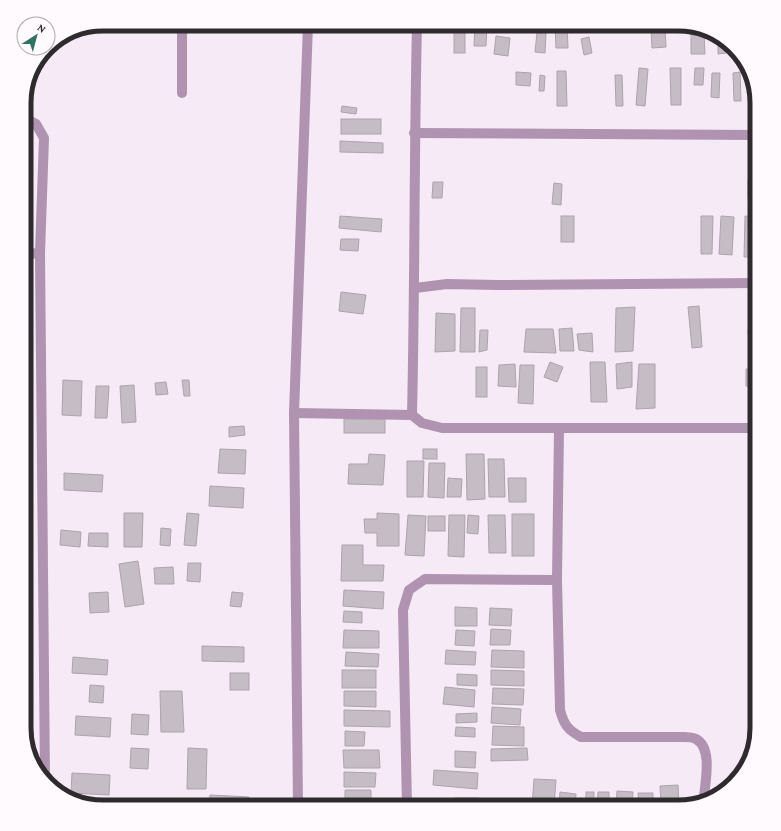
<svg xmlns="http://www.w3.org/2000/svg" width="781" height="831" viewBox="0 0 781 831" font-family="'Crimson Pro',serif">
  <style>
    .building { fill: #c6bcc6; stroke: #ada3ac }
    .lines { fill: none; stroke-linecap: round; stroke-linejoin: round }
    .minor { stroke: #b093b0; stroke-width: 10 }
    .rim { fill: none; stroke: #2e2a2e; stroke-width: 5 }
  </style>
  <rect width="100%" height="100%" fill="#f5eaf5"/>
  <g class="building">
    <rect x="454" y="24" width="11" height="29"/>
    <polygon points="475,24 487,24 486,46 474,46"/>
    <polygon points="555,24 567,24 568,48 556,48"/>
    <polygon points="665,28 666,47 652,48 651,29"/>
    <polygon points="537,33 546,33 545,53 535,52"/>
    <polygon points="704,33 705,54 691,54 691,34"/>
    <polygon points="496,36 510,38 508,56 494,54"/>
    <polygon points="718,36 726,43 726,53 718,54"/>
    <polygon points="589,37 592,53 584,55 581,39"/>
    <polygon points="639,68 648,69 645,106 636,105"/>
    <polygon points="670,68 681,68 681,105 671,105"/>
    <polygon points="695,68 704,68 703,85 694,85"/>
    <polygon points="557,71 566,71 567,106 557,106"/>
    <polygon points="516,72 531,73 530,86 516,85"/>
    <polygon points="740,72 741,101 734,101 733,73"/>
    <polygon points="712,73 720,73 719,98 711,97"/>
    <polygon points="540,75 545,76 544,91 539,91"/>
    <polygon points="615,75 622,75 623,106 616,106"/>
    <polygon points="342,106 357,108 356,114 341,112"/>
    <rect x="341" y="119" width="40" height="15"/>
    <polygon points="340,141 383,143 383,153 340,152"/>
    <polygon points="748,180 756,181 755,199 748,199"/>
    <polygon points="433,182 443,182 442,198 432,198"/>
    <polygon points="554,183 562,184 561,205 552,204"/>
    <polygon points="340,216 382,219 381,232 339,228"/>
    <rect x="561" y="216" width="13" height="26"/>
    <polygon points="701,216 713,216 712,254 701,254"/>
    <polygon points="721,216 734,217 732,255 719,254"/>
    <polygon points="745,216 754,217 753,257 744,257"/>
    <polygon points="341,239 359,239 358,251 340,250"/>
    <polygon points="341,292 366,295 363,314 339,311"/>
    <polygon points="699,306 702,347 692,348 688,307"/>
    <polygon points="635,307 633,351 615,352 616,308"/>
    <polygon points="461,308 475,308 475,352 460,352"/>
    <polygon points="436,313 455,314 455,351 435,352"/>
    <polygon points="572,328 574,351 560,351 559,329"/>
    <polygon points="526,329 553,329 556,353 524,352"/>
    <polygon points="757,329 757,348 749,349 748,330"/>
    <polygon points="480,330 488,330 487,350 479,352"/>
    <polygon points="592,333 593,352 579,350 577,334"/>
    <polygon points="550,362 563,367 557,382 544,377"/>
    <polygon points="590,362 605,362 607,402 591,402"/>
    <polygon points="632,362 632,387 617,389 616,364"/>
    <polygon points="515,364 516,387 498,386 499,365"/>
    <polygon points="639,364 655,364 655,408 636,409"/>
    <polygon points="520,365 534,365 533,404 518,403"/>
    <rect x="476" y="367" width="11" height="30"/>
    <polygon points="746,369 753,369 753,387 746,386"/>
    <polygon points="63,380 82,381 81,416 62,415"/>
    <polygon points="182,380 189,380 190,396 184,396"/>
    <polygon points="166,382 168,394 156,395 155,383"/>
    <polygon points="134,385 136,422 122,423 120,386"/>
    <polygon points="96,386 109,386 107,418 95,418"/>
    <rect x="344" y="419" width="41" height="14"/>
    <polygon points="244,426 245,435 229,437 229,427"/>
    <polygon points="220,449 246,450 245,474 218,473"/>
    <rect x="423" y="449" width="14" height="10"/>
    <polygon points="369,454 385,455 383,485 348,484 349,464 368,464"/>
    <polygon points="466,454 484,454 485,499 467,500"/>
    <polygon points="488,459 504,459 505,497 489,497"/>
    <polygon points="407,461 424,461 423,497 407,497"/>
    <polygon points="429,463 445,463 444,498 428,497"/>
    <polygon points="64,473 103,475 102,492 64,490"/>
    <polygon points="448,478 462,479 461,497 447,497"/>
    <polygon points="508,478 526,478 526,502 509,502"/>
    <polygon points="210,486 244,488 243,508 209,506"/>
    <polygon points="124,513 143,513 142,547 124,547"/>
    <polygon points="187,513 199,514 196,546 184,545"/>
    <polygon points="377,513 399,514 399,546 377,546 377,533 365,533 364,519 377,519"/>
    <rect x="512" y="514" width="22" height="42"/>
    <polygon points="408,515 426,516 424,556 405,555"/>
    <polygon points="449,515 465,515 464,557 448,556"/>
    <polygon points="468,515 479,516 478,534 467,533"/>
    <polygon points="488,515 505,515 506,553 489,553"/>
    <rect x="428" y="516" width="17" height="15"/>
    <polygon points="161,528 171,529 170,546 160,545"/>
    <polygon points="61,530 81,532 80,547 60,545"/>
    <polygon points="89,533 108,533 108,547 88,546"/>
    <polygon points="342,545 363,545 363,565 384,565 383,581 341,581"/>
    <polygon points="138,561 144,604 125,607 119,564"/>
    <polygon points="188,563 201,563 200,582 187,581"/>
    <polygon points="173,567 174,584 155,584 154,568"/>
    <polygon points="344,590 384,592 383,609 343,606"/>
    <polygon points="108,592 109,612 90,613 89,593"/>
    <polygon points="232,592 243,593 241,607 230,606"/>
    <polygon points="455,607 477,608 477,626 455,626"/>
    <polygon points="490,608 512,609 511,626 489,625"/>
    <polygon points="344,611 362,612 362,623 343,622"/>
    <polygon points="491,629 511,630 510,645 490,645"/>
    <polygon points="344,630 379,631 379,648 343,648"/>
    <polygon points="456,630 475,631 474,646 455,645"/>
    <polygon points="202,646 244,647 244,662 202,661"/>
    <polygon points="446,650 476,652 475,665 445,664"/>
    <polygon points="492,650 524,651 524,668 491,667"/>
    <polygon points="346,652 379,654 378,667 345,666"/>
    <polygon points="73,657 108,660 107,675 72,673"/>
    <rect x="342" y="670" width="34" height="18"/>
    <polygon points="491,670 524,671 524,686 491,685"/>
    <rect x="230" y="673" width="19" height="17"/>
    <polygon points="457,674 477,675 477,686 457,685"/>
    <polygon points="90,685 104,686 103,703 89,702"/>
    <polygon points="445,687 475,690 474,707 443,704"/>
    <polygon points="493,688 524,689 523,705 492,704"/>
    <polygon points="160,691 182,691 184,732 161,732"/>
    <polygon points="344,691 376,691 376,707 344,706"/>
    <polygon points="492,707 521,709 520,725 491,723"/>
    <polygon points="344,710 390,711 390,727 344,726"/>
    <polygon points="477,713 477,722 456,723 456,714"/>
    <polygon points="132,714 149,715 148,735 131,734"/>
    <polygon points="76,716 111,718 110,737 75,735"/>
    <polygon points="493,726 524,727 524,746 492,745"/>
    <polygon points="456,727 475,728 475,737 455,736"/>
    <polygon points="345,731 365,732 364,746 345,746"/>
    <polygon points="131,748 149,749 148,769 130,768"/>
    <polygon points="188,748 207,749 206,789 187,789"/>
    <polygon points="527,748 528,760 491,761 491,749"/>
    <polygon points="343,750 379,750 380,768 344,768"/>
    <polygon points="455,751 476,752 475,768 455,767"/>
    <polygon points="434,770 478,773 477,789 433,785"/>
    <polygon points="344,772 376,773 375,787 344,787"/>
    <polygon points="72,773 110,775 109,795 71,793"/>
    <polygon points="534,779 556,780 554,807 532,807"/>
    <polygon points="678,785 679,805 661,805 660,786"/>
    <polygon points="345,790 371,790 371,806 345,805"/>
    <polygon points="617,791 633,792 632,807 616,807"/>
    <polygon points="560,792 576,794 575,807 559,807"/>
    <rect x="586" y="792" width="8" height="15"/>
    <polygon points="598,792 609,792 609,807 597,807"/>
    <polygon points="638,793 653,793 653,807 639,807"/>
    <polygon points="210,795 249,797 249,807 209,807"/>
    <rect x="455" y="798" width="23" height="9"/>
  </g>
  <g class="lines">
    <g class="minor">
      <polyline points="182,24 182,93"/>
      <polyline points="24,118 36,124 44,138 40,253"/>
      <polyline points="414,133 757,135"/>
      <polyline points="24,254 40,253 45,780"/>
      <polyline points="415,288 447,284 498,285 757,283"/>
      <polyline points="294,413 412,415 422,423 442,428 757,428"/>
      <path d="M412 415C415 285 414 154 417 24"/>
      <path d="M557 580 560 710C564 725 568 730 581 737H683C687 737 692 737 696 739 713 748 705 782 704 798"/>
      <polyline points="298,807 294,413 308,24"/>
      <polyline points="407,807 403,610 409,590 425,579 557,580 559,428"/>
    </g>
  </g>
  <path d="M0 0H781V831H0ZM103 31H678A72 72 0 0 1 750 103V728A72 72 0 0 1 678 800H103A72 72 0 0 1 31 728V103A72 72 0 0 1 103 31Z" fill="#fefafe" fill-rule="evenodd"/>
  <path class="rim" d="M103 31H678A72 72 0 0 1 750 103V728A72 72 0 0 1 678 800H103A72 72 0 0 1 31 728V103A72 72 0 0 1 103 31Z"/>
  <g transform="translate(36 36) rotate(36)"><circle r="19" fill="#fefafe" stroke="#aba7ab"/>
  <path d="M0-3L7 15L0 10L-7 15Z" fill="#2f7162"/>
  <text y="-6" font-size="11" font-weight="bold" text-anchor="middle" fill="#2e2a2e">N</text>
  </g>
</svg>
